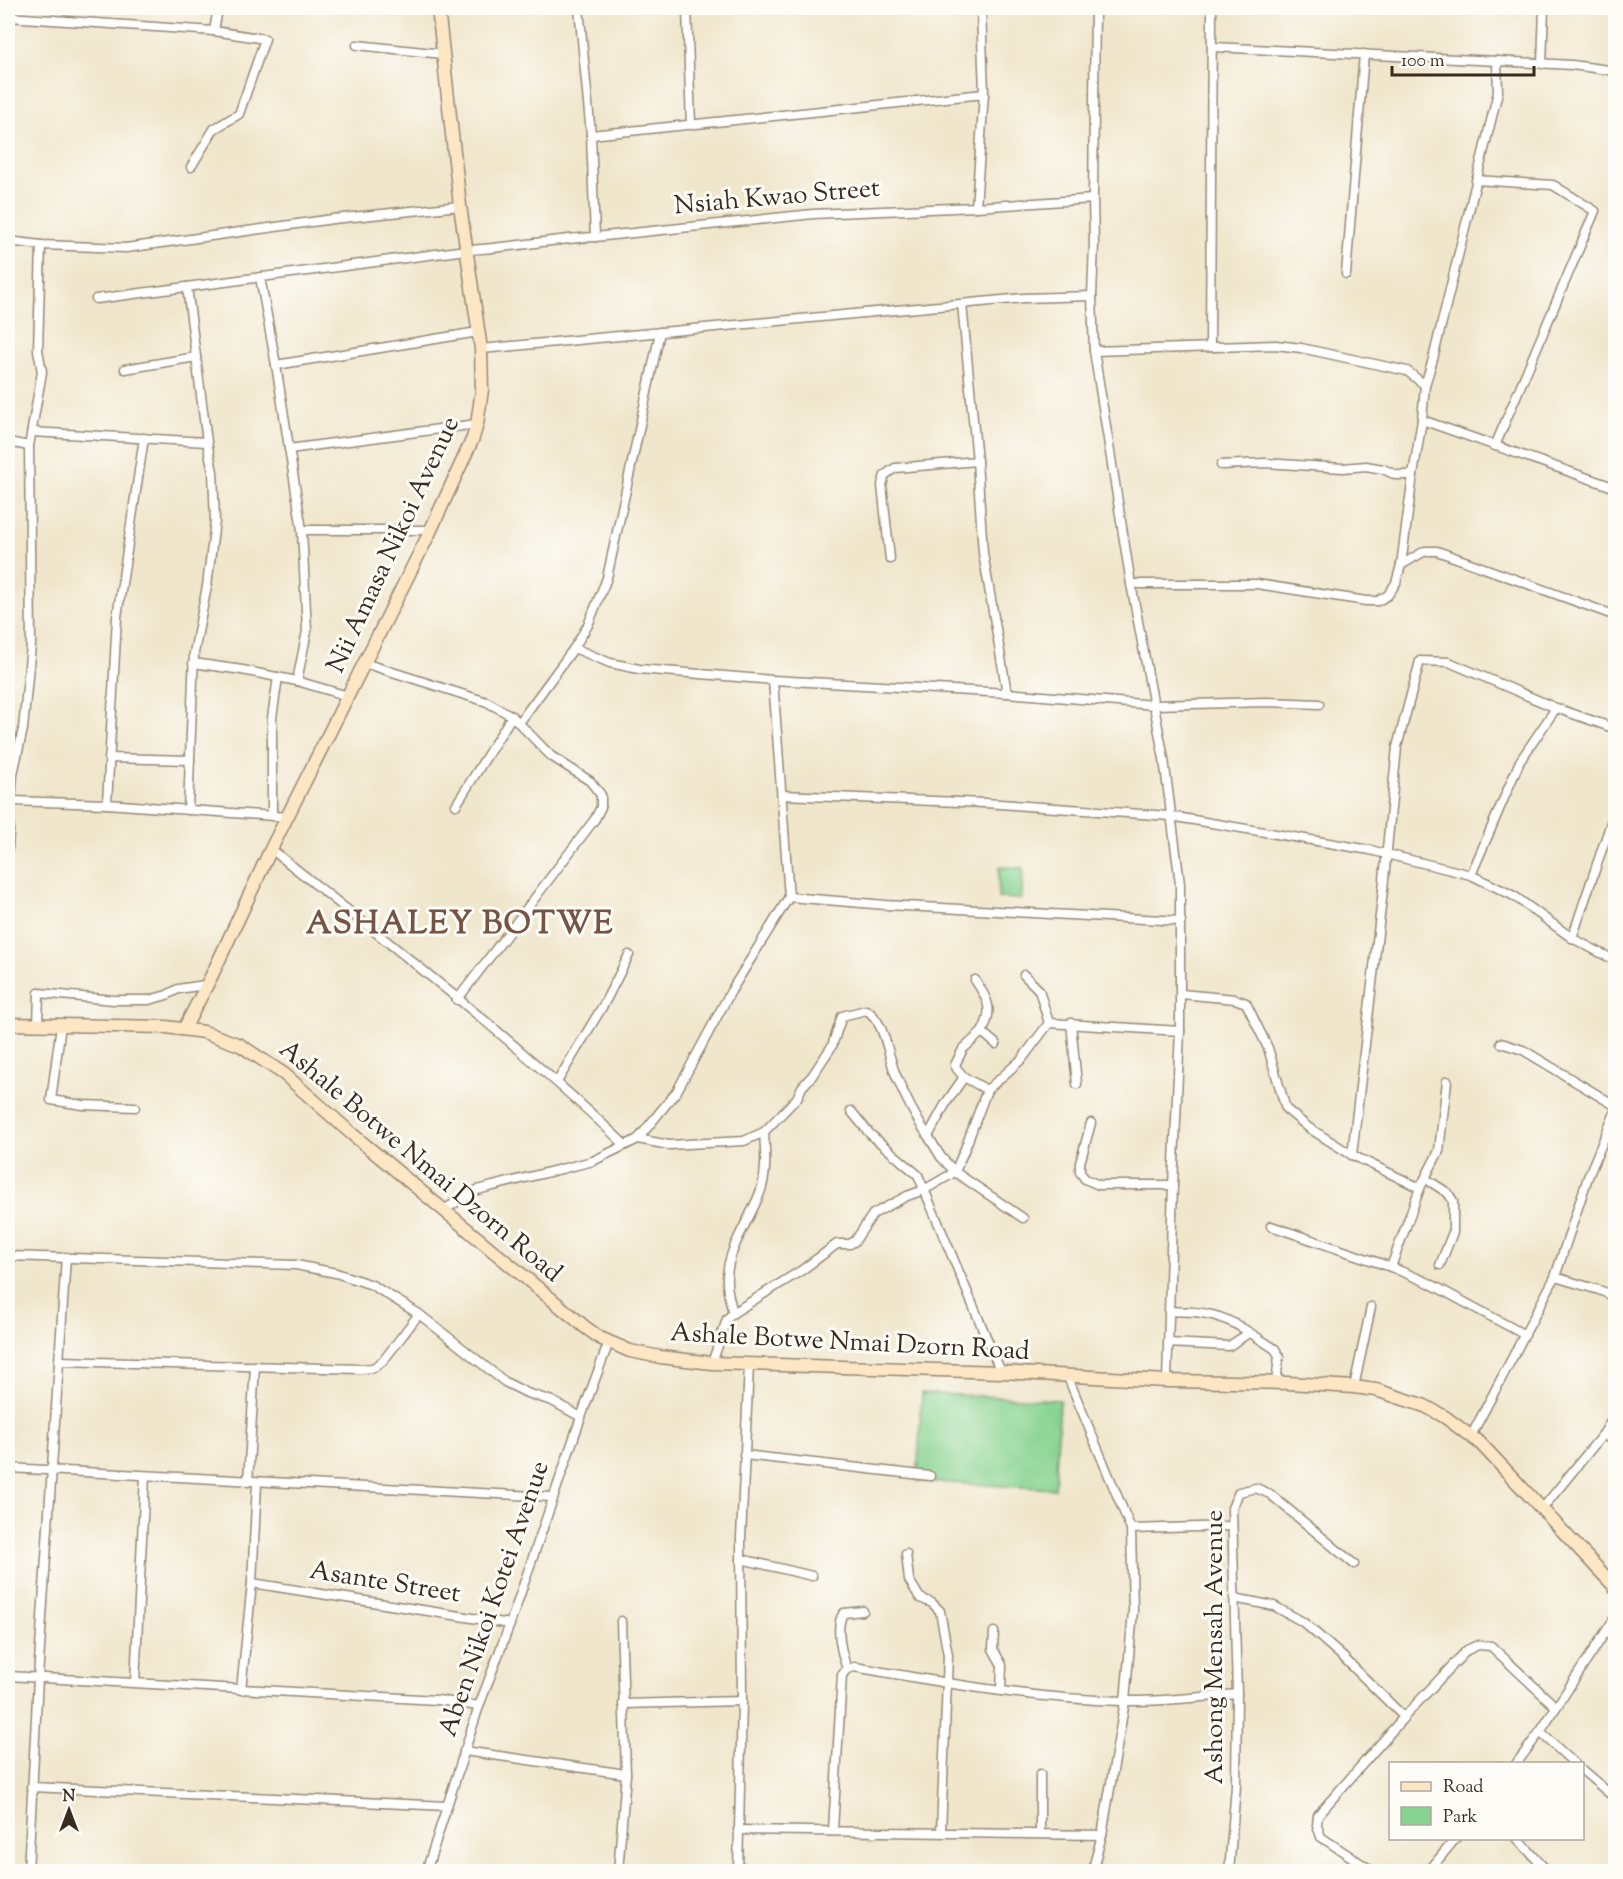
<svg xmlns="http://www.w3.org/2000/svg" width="1623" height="1879" viewBox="0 0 1623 1879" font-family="'Sorts Mill Goudy',serif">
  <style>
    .green { fill: #87d390; stroke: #617e57; stroke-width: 1.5 }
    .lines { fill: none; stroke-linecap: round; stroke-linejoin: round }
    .street-casing { stroke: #968875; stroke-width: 11 }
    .secondary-casing { stroke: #968875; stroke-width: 15 }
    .street { stroke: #fff; stroke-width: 8 }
    .secondary { stroke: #fce6c4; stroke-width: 12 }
    .labels { text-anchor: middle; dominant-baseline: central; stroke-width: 6; stroke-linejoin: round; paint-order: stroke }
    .street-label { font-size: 26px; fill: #3b2a1e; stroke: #fdfcf7 }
    .district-label { font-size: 32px; font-weight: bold; letter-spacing: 1.5px; fill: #765342; stroke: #fdfcf7 }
  </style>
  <rect width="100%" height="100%" fill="#fdfcf7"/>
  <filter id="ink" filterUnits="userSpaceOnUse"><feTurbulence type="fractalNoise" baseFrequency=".0167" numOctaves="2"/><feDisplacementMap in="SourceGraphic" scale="12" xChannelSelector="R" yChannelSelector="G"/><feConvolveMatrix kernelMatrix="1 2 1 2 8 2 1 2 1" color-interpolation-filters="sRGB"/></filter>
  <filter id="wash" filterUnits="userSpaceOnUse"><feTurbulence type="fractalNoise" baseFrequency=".008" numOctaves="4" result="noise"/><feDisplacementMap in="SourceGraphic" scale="24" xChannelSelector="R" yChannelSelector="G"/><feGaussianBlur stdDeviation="1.35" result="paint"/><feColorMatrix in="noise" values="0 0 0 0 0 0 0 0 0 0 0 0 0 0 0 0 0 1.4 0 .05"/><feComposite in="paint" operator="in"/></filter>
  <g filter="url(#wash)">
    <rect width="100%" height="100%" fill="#f0e6cc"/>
    <g class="green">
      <polygon points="999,867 1023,868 1022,899 998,898"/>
      <polygon points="922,1393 1060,1400 1055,1489 917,1481"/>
    </g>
  </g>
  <g filter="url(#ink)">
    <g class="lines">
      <defs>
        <g id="street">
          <polyline points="579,8 591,135 595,237"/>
          <polyline points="687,8 691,125"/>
          <polyline points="1095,8 1093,199 1094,243 1092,296 1094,351 1131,584 1164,759 1180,884 1180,1031 1173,1185 1167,1381"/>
          <polyline points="687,9 716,8"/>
          <polyline points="8,17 214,31 265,39 239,114 214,129 191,167"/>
          <polyline points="214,31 218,8"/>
          <polyline points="357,45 443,54"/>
          <polyline points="1213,47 1497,61 1572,65 1616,71"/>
          <polyline points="1542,64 1544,8"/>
          <polyline points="591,135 984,94"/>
          <polyline points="1476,180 1553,185 1595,211 1495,446"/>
          <polyline points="976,207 984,94 981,8"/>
          <polyline points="8,241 41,245 126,248 333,219 460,206"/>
          <polyline points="1346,274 1364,54"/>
          <polyline points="260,277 276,365 302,530 307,631 297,681"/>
          <polyline points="187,287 207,442 213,472 215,521 207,586 194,653 188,810"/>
          <path d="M96 299 466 250C510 248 552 239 595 237L813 214 976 207 1093 199"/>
          <polyline points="962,304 977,461 983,553 1007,693"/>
          <polyline points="1210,347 1212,8"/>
          <polyline points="481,349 1024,298 1092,296"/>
          <polyline points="1094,351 1276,345 1301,348 1407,371 1425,385"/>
          <polyline points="276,365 478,332"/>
          <polyline points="125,369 196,357"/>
          <polyline points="1422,420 1616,488"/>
          <polyline points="32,432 207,442"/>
          <polyline points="8,442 29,446"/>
          <polyline points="289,449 477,424"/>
          <polyline points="1221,465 1265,463 1343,468 1366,466 1383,469 1396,475 1413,475"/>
          <polyline points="302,530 431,530"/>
          <polyline points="890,559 882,485 885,475 895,468 977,461"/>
          <polyline points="1401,565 1425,551 1437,551 1616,616"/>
          <polyline points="1131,584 1257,584 1366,601 1378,601 1388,595 1396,583 1401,565 1413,475 1422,420 1425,385 1433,359 1498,92 1497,61"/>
          <polyline points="574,648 610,663 639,669 773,680 1007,693 1154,705 1267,702 1319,704"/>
          <polyline points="193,663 242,670 297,681 348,696"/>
          <polyline points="364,663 487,702 512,716 551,756 590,781 601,795 601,807 595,819 457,1000"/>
          <polyline points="773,680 789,897"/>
          <polyline points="519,723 574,648 588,625 607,578 660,332"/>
          <polyline points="109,758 190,760"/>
          <polyline points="782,795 985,803 1170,816 1370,850 1471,875 1514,896 1572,938 1616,961"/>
          <polyline points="11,801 107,804 288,817"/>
          <polyline points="107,804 117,617 144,438"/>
          <polyline points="456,805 512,716"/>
          <polyline points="272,816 272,718 278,677"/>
          <polyline points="8,848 13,774 23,729 31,645 29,446 42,372 38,350 41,245"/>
          <path d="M271 849C391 945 514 1039 625 1145"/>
          <polyline points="1471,875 1520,761 1556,708"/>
          <polyline points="1572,938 1616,808"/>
          <polyline points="1024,975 1039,990 1049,1023"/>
          <path d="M975 980C988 999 994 1010 982 1032"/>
          <polyline points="1181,994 1235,999 1246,1003 1268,1048 1286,1109 1309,1128 1352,1155 1420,1188"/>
          <polyline points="1071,1023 1077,1084"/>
          <polyline points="38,1024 39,993 114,1000 149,1000 167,995 178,989 205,985"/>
          <polyline points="61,1025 51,1100 83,1105 135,1107"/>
          <polyline points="1501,1043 1523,1050 1616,1106"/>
          <polyline points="996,1044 982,1032 963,1049 955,1065 957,1069 964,1077 946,1103 928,1136 941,1157 955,1172 1023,1218"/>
          <polyline points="964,1077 987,1090"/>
          <polyline points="557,1082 604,1004 629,955"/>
          <polyline points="851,1111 870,1134 918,1175 1001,1372"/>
          <polyline points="1091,1123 1080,1163 1080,1172 1085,1179 1099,1185 1173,1185"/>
          <path d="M638 1139 669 1145 744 1141 764 1132 797 1098 802 1087 812 1076 832 1046 842 1016 866 1010C884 1019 888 1055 895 1073 904 1095 915 1117 928 1136"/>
          <polyline points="1352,1155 1383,890 1397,747 1420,661 1449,662 1556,708 1616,729"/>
          <polyline points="1426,1179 1448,1193 1453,1201 1453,1232 1440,1265"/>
          <polyline points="445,1209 477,1190 593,1161 638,1139 677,1091 731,991 789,897 886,905 1181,921"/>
          <polyline points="1271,1226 1391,1267 1429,1283 1525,1335"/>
          <polyline points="8,1256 296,1265 336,1273 372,1285 419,1314 505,1382 527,1393 552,1401 581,1417"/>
          <polyline points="1391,1267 1420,1188 1439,1151 1447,1081"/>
          <polyline points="1555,1277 1599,1290 1616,1297"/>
          <path d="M1169 1311C1181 1312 1195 1311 1207 1314 1232 1318 1254 1336 1275 1349L1279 1356 1276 1383"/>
          <path d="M733 1313C730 1301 726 1289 727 1277 728 1246 753 1216 762 1187 767 1168 765 1150 764 1132"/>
          <polyline points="1168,1343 1229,1346 1249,1333"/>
          <polyline points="59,1361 361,1369 373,1368 383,1361 419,1314"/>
          <polyline points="712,1363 727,1319 733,1313 802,1270 837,1244 850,1244 855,1241 873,1214 907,1196 924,1190 955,1172 966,1146 987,1090 1022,1059 1049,1023 1180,1031"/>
          <polyline points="1067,1375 1131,1529 1133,1611 1125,1701 1102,1835 1092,1872"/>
          <polyline points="1354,1387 1371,1307"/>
          <polyline points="1604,1433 1616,1446"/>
          <polyline points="1471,1436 1555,1277 1588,1177 1616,1110"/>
          <polyline points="744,1455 930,1476"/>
          <polyline points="8,1468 553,1497"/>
          <polyline points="248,1482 255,1366"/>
          <polyline points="1542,1509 1604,1433 1616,1413"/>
          <polyline points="1131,1529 1232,1526"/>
          <polyline points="906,1554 909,1580 920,1598 932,1603 940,1611 948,1655 941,1832"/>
          <polyline points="741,1559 812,1576"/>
          <polyline points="252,1583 510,1624"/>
          <polyline points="1234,1598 1274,1606 1303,1622 1344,1658 1404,1717"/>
          <polyline points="994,1632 993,1649 1002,1665 1001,1691"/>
          <path d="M847 1669C842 1655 834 1624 844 1613L863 1611"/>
          <polyline points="8,1676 437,1700 479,1706"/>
          <polyline points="135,1683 145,1476"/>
          <polyline points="241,1690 252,1583 257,1483"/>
          <polyline points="623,1704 742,1701"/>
          <polyline points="1540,1732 1575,1764"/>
          <polyline points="464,1751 626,1774"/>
          <polyline points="1516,1764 1540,1732 1616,1616"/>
          <polyline points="1582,1770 1616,1799"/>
          <polyline points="1040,1774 1040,1834"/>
          <polyline points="31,1787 447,1806"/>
          <polyline points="738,1830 1102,1835"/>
          <path d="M833 1830 842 1675 847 1669 855 1667C944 1683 1033 1699 1123 1701 1161 1702 1199 1697 1237 1694"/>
          <polyline points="1517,1838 1548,1872"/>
          <polyline points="1094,1865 1104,1872"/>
          <polyline points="28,1872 38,1678 66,1257"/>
          <polyline points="426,1872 479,1706 510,1624 581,1417 609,1342"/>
          <polyline points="618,1872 626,1774 621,1621"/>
          <polyline points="738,1872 742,1701 741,1538 749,1365"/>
          <polyline points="1229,1872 1236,1786 1237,1694 1232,1508 1239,1492 1256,1488 1270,1494 1354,1564"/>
          <polyline points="1374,1872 1321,1837 1317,1825 1318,1815 1404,1717 1467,1650 1478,1645 1491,1646 1556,1707"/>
          <polyline points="1428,1872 1456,1838"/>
        </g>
        <g id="secondary">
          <polyline points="8,1024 166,1027 204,1032 240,1045 284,1074 352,1134 585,1327 600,1338 630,1351 660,1357 712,1363 1001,1372 1167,1381 1288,1383 1354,1387 1376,1390 1425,1406 1445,1417 1481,1444 1616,1588"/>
          <polyline points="184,1029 212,975 271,849 428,536 473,438 477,424 482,390 481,349 460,206 438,8"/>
        </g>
      </defs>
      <use href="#street" class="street-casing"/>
      <use href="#secondary" class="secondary-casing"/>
      <use href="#street" class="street"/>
      <use href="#secondary" class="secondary"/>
    </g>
  </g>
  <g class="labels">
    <g class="street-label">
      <text transform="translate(777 198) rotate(-5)">Nsiah Kwao Street</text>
      <text transform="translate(394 545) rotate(-65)">Nii Amasa Nikoi Avenue</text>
      <text transform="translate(420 1162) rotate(40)">Ashale Botwe Nmai Dzorn Road</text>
      <text transform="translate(850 1343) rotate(3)">Ashale Botwe Nmai Dzorn Road</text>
      <text transform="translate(385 1583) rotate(9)">Asante Street</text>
      <text transform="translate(495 1599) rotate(-71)">Aben Nikoi Kotei Avenue</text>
      <text transform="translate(1215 1647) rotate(-90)">Ashong Mensah Avenue</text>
    </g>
    <g class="district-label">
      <text x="460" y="925">ASHALEY BOTWE</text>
    </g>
  </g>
  <rect width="1623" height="1879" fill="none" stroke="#fdfcf7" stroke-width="30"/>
  <rect x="1389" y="1762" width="195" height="78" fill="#fdfcf7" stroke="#afa8a0" stroke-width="1.5"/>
  <rect x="1401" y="1782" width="30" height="9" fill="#fce6c4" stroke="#afa8a0" stroke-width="1.5"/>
  <text x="1443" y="1792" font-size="18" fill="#3b2a1e">Road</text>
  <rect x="1401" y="1807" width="30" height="18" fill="#87d390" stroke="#afa8a0" stroke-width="1.5"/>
  <text x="1443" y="1822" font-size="18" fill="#3b2a1e">Park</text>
  <g transform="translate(69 1810)" stroke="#fdfcf7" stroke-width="4.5" paint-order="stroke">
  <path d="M0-4.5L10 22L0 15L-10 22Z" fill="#3b2a1e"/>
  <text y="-9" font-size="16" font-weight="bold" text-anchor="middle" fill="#3b2a1e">N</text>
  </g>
  <path d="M1392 66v9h142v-9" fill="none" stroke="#3b2a1e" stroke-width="3"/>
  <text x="1401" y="66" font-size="18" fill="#3b2a1e" stroke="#fdfcf7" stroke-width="4.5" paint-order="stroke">100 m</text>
</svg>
